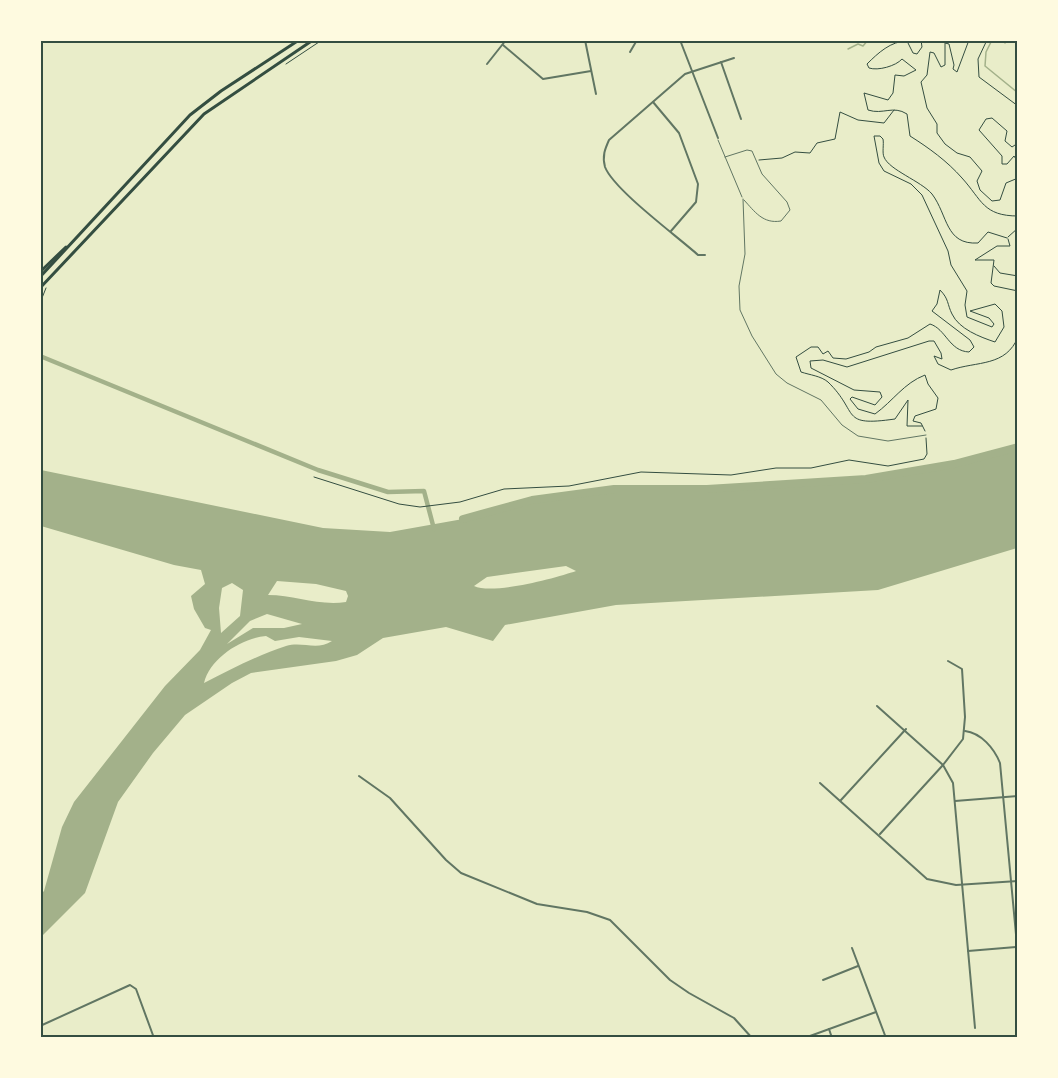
<svg xmlns="http://www.w3.org/2000/svg" width="1058" height="1078" viewBox="0 0 1058 1078" font-family="'Golos Text',sans-serif">
  <style>
    .water { fill: #a3b18a; fill-rule: evenodd }
    .lines { fill: none; stroke-linecap: round; stroke-linejoin: round }
    .stream { stroke: #a3b18a; stroke-width: 1.5 }
    .canal { stroke: #a3b18a; stroke-width: 4.5 }
    .river { stroke: #a3b18a; stroke-width: 8 }
    .path { stroke: #344e41; stroke-width: 1 }
    .service { stroke: #617663; stroke-width: 1 }
    .minor { stroke: #617663; stroke-width: 2 }
    .secondary { stroke: #344e41; stroke-width: 3 }
    .neatline { fill: none; stroke: #344e41; stroke-width: 2 }
  </style>
  <rect width="100%" height="100%" fill="#e9edc9"/>
  <path class="water" d="M1017 447V548L878 590 616 605 505 625 493 641 446 627 383 638 357 655 336 661 251 673 232 683 185 715 153 753 118 802 85 893 41 937V894L44 891 62 827 74 802 165 686 200 650 211 630 205 628 194 609 191 596 205 584 201 570 174 565 41 526V470L323 528 390 532 463 519 532 500 614 489H707L866 479 954 464ZM566 566 576 571C556 578 493 595 474 586L487 577ZM277 581 316 584 346 591 348 596 346 602C318 606 295 595 268 595ZM232 583 243 590 240 616 221 633 219 608 222 588ZM267 614 302 624 284 628H253L227 644 250 621ZM266 636 275 641 299 637 332 641C317 651 302 641 286 646 258 655 230 670 204 683 210 658 242 638 266 636Z"/>
  <g class="lines">
    <g class="stream">
      <polyline points="992,40 986,52 985,66 1018,93"/>
      <polyline points="1001,40 1005,43 1008,40"/>
      <polyline points="848,49 858,44 863,46 868,40"/>
    </g>
    <polyline class="canal" points="40,356 318,470 388,492 424,491 434,529"/>
    <polyline class="river" points="463,519 532,500 614,489 707,489 866,479 954,464 1018,447"/>
    <g class="path">
      <path d="M921 40 922 47 917 54 913 53 907 41C891 41 878 53 867 64L869 68C878 71 896 66 902 59L916 70 904 76 895 75 893 93 888 100 864 93 868 110C883 115 893 105 907 114L910 136C929 148 947 161 962 178 982 200 983 216 1018 216"/>
      <polyline points="969,40 957,72 953,69 954,65 949,44 945,43 945,65 941,67 934,53 930,52 927,75 921,82 927,108 937,124 937,133 945,144 957,153 970,157 982,171 977,181 980,190 992,201 1000,200 1006,183 1018,178"/>
      <polyline points="987,40 978,59 979,77 1018,106"/>
      <polyline points="286,64 322,40"/>
      <polyline points="1018,143 1012,147 1005,141 1007,131 992,118 986,119 979,130 1002,156 1002,164 1007,164 1014,156 1018,162"/>
      <polyline points="759,160 782,158 795,152 810,153 817,143 835,139 840,112 858,120 884,123 894,110"/>
      <polyline points="1008,237 1018,228"/>
      <polyline points="1008,239 1010,246 997,246 975,260 994,260 991,283 994,286 1018,291"/>
      <polyline points="994,266 1000,273 1018,276"/>
      <polyline points="40,303 46,288"/>
      <path d="M922 426H907L908 400 895 419C839 427 860 413 828 382 821 376 810 375 801 372L796 357 811 347H818L823 354 828 351 833 358 846 359 869 352 876 347 908 338 930 324C946 329 949 351 969 352L974 347 970 340 932 311 937 304 940 290C949 299 947 304 952 314 959 329 980 337 995 342L1004 327 1002 311 995 304 970 311 989 318 994 324 992 327 967 317 965 305 967 291 951 265 948 251 922 195 911 184 884 171 879 163 874 136H880L883 139C884 144 882 153 884 157 889 170 921 181 932 194 948 215 945 245 978 243L988 232 1007 238"/>
      <path d="M925 431 921 423 913 421 915 416 936 409 938 398 928 384 925 375C904 383 893 401 875 414L858 409 850 399 852 397 875 405 882 397 880 392 854 390 811 368 810 361 823 360 847 367 929 341H934L941 353 942 359 934 356 938 364 951 370C977 361 1006 367 1018 337"/>
      <polyline points="314,477 399,504 420,507 460,502 504,489 569,486 641,472 731,475 776,468 811,468 849,460 888,466 924,459 927,454 926,438"/>
    </g>
    <g class="service">
      <polyline points="718,140 742,197"/>
      <path d="M725 157 747 150 752 151 762 174 787 202 790 210 781 221C763 224 755 212 744 200"/>
      <polyline points="743,199 745,254 739,286 740,310 752,336 776,374 787,383 821,400 842,425 858,436 888,441 926,435"/>
    </g>
    <g class="minor">
      <polyline points="553,40 562,40"/>
      <polyline points="585,40 596,94"/>
      <polyline points="680,40 718,138"/>
      <polyline points="503,45 543,79 591,71"/>
      <polyline points="630,52 637,40"/>
      <polyline points="721,62 741,119"/>
      <polyline points="487,64 506,40"/>
      <polyline points="653,102 679,133 698,184 696,202 671,231"/>
      <path d="M705 255H698C677 236 614 190 605 167 602 156 605 149 609 140L685 74 734 58"/>
      <polyline points="877,706 943,765 953,783 975,1028"/>
      <path d="M965 731C981 733 994 748 1000 763L1018 956"/>
      <polyline points="359,776 390,798 446,860 461,873 537,904 587,912 610,920 670,980 689,993 734,1018 752,1038"/>
      <polyline points="820,783 927,879 956,885 1018,881"/>
      <polyline points="841,800 906,729"/>
      <polyline points="955,801 1018,796"/>
      <polyline points="880,834 943,765 963,739 965,717 962,669 948,661"/>
      <polyline points="852,948 886,1038"/>
      <polyline points="968,951 1016,947"/>
      <polyline points="823,980 858,966"/>
      <polyline points="40,1026 130,985 136,989 154,1038"/>
      <polyline points="829,1029 832,1038"/>
      <polyline points="810,1036 876,1012"/>
    </g>
    <g class="secondary">
      <polyline points="40,272 66,247"/>
      <polyline points="40,277 190,115 221,91 299,40"/>
      <polyline points="40,288 204,114 313,40"/>
    </g>
  </g>
  <rect width="1058" height="1078" fill="none" stroke="#fefae0" stroke-width="84"/>
  <rect x="42" y="42" width="974" height="994" class="neatline"/>
</svg>
